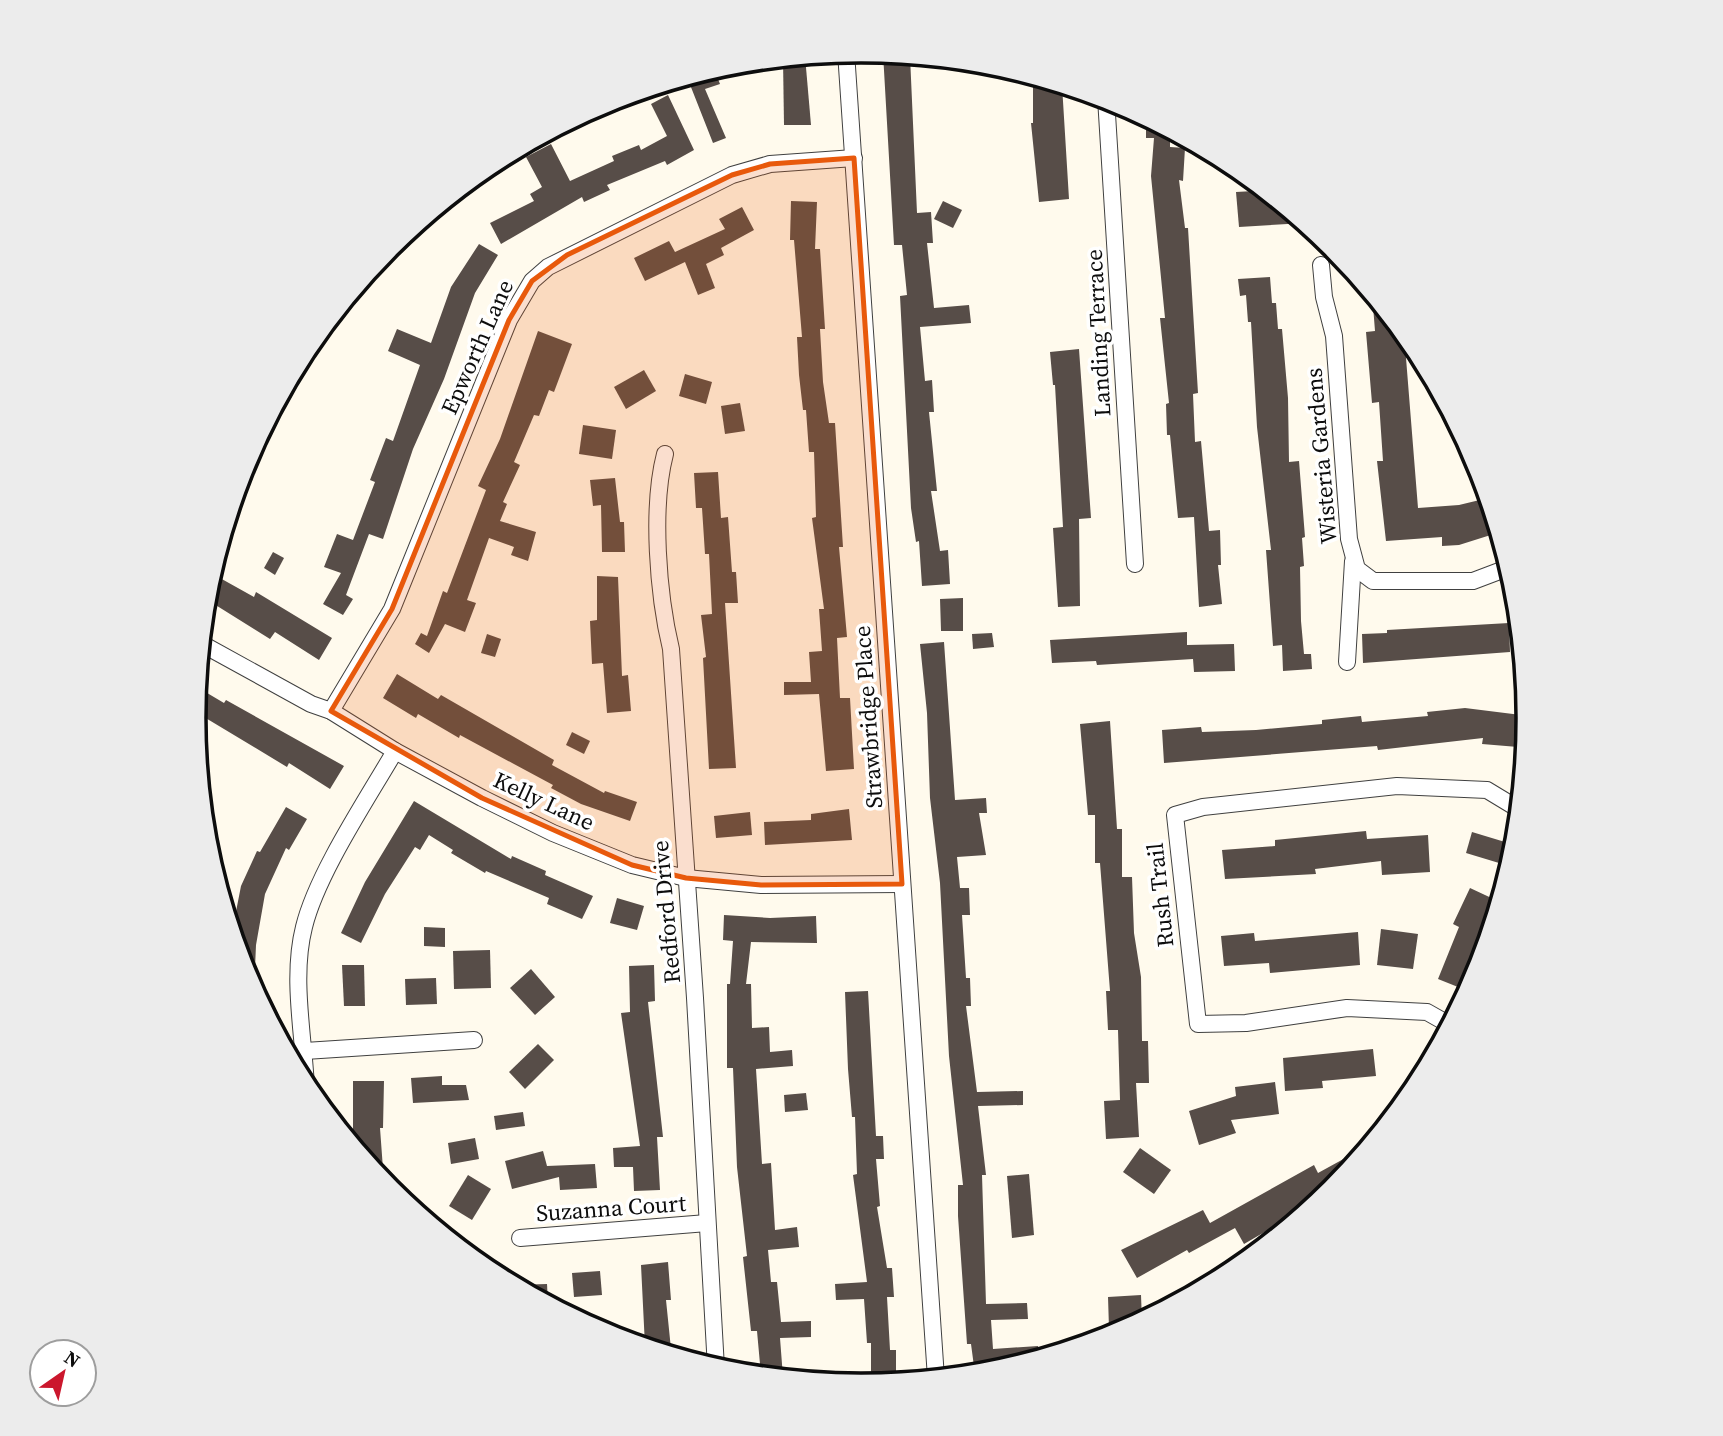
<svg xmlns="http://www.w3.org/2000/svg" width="1723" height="1436" viewBox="0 0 1723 1436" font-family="'Source Serif 4',serif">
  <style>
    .building { fill: #574d48 }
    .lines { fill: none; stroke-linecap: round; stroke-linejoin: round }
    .minor-casing { stroke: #404040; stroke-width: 18 }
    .minor { stroke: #fff; stroke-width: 16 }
    .marked { fill: #e8590c; fill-opacity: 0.2; stroke: #e8590c; stroke-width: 5; stroke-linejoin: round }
    .labels { text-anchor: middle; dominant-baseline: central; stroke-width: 7; stroke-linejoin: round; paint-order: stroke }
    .street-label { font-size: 23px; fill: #0d0d0d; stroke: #fff }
    .rim { fill: none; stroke: #0d0d0d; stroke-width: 3.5 }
  </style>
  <rect width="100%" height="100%" fill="#fffaed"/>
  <g class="building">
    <polygon points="883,53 910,56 917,213 931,212 933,243 927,243 934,308 969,305 971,323 920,327 925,381 932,380 934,412 929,412 937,491 931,491 940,551 948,550 950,584 922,586 919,541 916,542 911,508 900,296 907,295 902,245 894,245"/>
    <polygon points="805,56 811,125 784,125 783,59"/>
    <polygon points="714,69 720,84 705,89 726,138 713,143 687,77"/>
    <polygon points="1033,83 1062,85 1069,199 1039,202 1031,123 1033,123"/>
    <polygon points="668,95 694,150 667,165 665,161 607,185 610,190 584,202 582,197 501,244 490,223 534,201 530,194 542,187 526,157 551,144 570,181 614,161 612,156 639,145 641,150 667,136 651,104"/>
    <polygon points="1146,117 1184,137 1170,138 1170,147 1185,148 1183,181 1179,180 1185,228 1188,228 1198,393 1193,394 1195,442 1201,441 1209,531 1220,530 1221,565 1218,565 1222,604 1199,607 1194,517 1178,518 1170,435 1167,435 1166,404 1169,403 1160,318 1165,318 1151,176 1154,138 1146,138"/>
    <polygon points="1254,191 1267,192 1305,223 1239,227 1236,192"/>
    <polygon points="791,201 817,202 815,249 820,249 825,329 820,329 823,382 829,423 835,423 843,547 839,547 847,637 837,638 840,698 850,698 854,769 826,771 819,694 784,695 784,682 811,682 809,652 822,651 819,609 824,609 812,518 816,517 814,452 809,452 806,410 803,410 799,375 797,337 802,337 794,240 790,240"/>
    <polygon points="943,201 962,210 953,228 934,219"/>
    <polygon points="742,207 754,230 721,248 724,255 706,264 715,288 698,295 685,262 645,281 634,258 669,241 675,252 725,229 719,219"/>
    <polygon points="479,244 498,255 475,293 444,379 413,449 383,539 369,534 346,595 353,599 343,615 323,604 341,573 324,567 337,534 353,540 375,482 370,480 386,438 393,441 420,365 388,351 397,329 431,343 451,287"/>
    <polygon points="1270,277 1272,303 1276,303 1278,329 1282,329 1288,398 1289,462 1299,461 1305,537 1302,538 1304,566 1300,567 1301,621 1304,654 1311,654 1312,669 1283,671 1282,645 1273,646 1266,550 1271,550 1257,427 1251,322 1248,322 1246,295 1240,296 1238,279"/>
    <polygon points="1372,293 1404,333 1418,508 1459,505 1488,498 1497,533 1459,545 1442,546 1442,537 1386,541 1377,461 1383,461 1379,402 1372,403 1366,332 1375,331"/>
    <polygon points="538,331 572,344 554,392 549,390 539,416 534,415 514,462 520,465 503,502 507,504 500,521 536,532 528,561 511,555 514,547 489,538 467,600 476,603 465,632 445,624 429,653 415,644 421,633 427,636 443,591 447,593 486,490 478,486 500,439"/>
    <polygon points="1079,349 1091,518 1079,519 1080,606 1058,607 1053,528 1063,527 1055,385 1053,385 1050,352"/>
    <polygon points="644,370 656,391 626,409 614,387"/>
    <polygon points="685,374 712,382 706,404 679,396"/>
    <polygon points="740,403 745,431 725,434 721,406"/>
    <polygon points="583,425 616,430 612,459 579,454"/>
    <polygon points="718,472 721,518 728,517 732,572 736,572 738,603 725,603 736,768 709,769 703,658 706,657 701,615 712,614 709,554 705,554 702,508 696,508 694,473"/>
    <polygon points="615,478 620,522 624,522 625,552 602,552 601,505 593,506 590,480"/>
    <polygon points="273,552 284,558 275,575 264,568"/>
    <polygon points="211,573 254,597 256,592 332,638 319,660 275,632 270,639 206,599"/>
    <polygon points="597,576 618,577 622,676 628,675 631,711 607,713 603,663 592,664 590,621 597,620"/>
    <polygon points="963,598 963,631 941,631 940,599"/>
    <polygon points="1509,623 1510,652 1363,663 1362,634 1387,633 1387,630"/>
    <polygon points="1187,632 1187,645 1234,644 1235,671 1194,672 1193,659 1097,665 1096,661 1052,663 1050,640"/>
    <polygon points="992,633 994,647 973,649 972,634"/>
    <polygon points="487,634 501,639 495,657 481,653"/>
    <polygon points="944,642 955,800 986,798 987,813 979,813 986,855 957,857 960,888 969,888 970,915 962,915 966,978 970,978 971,1006 966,1006 977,1092 1023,1091 1023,1105 978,1106 986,1175 982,1175 986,1304 1027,1303 1028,1319 991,1320 993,1349 1038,1346 1039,1358 975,1374 971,1344 967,1344 958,1216 958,1185 963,1185 949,1056 940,883 930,798 927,713 920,644"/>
    <polygon points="397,674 438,699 441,695 554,760 552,765 604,793 605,791 637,802 630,821 581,804 551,788 553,785 460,735 459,738 418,714 416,718 383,698"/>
    <polygon points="197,687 224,703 226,700 344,766 330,789 289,763 287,767 204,717 196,730"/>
    <polygon points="1465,708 1521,715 1518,747 1482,744 1483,738 1378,750 1377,746 1164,763 1162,730 1201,727 1202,732 1256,730 1322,724 1322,720 1361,716 1362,722 1428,716 1427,712"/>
    <polygon points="1110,721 1117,829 1122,829 1122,877 1132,877 1134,933 1141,977 1142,1041 1148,1041 1149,1083 1136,1083 1139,1137 1106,1139 1104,1101 1120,1100 1118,1030 1108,1030 1106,991 1110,991 1100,863 1095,863 1095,815 1088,815 1080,724"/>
    <polygon points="572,732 590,741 584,754 566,745"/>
    <polygon points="414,801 511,859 512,856 546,871 545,875 593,896 582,919 547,904 549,898 486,871 485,873 451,853 453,850 429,835 420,850 415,847 385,894 361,943 341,933 365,882"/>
    <polygon points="286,807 307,819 289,850 286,848 265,894 256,945 254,991 245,973 232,932 241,886 257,851 260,852"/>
    <polygon points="849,809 852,840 765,845 764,822 811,820 811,814"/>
    <polygon points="750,812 752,835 716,838 714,816"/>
    <polygon points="1366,831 1367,839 1428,835 1430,872 1382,875 1381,861 1315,869 1316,874 1225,879 1222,850 1275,846 1275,840"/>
    <polygon points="1472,832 1505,842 1499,863 1466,853"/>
    <polygon points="1470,888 1500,902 1476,952 1483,955 1468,991 1438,979 1459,927 1453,924"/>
    <polygon points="617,898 644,906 637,930 610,923"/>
    <polygon points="724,915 770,918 816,916 817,943 751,942 746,984 751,984 752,1028 769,1027 770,1052 792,1050 793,1066 756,1069 762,1164 771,1163 775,1230 797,1227 799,1247 768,1250 771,1282 777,1282 781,1322 811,1321 811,1337 780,1338 783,1377 761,1375 757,1331 751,1331 743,1257 747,1256 737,1167 733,1068 727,1068 727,984 730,984 733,941 723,940"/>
    <polygon points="424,927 445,928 445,947 424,946"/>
    <polygon points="1381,929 1418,934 1413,969 1377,965"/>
    <polygon points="1358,932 1360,965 1270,973 1269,963 1224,966 1221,936 1254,933 1255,941"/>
    <polygon points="490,950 491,988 454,989 453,951"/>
    <polygon points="342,965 364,965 365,1006 344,1006"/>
    <polygon points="654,965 655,1001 648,1002 663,1137 657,1137 660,1190 634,1191 633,1167 614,1167 613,1148 640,1146 621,1013 630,1012 629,966"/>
    <polygon points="531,969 555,997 535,1015 510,988"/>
    <polygon points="436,978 437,1004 406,1005 405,979"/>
    <polygon points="868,991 876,1136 883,1136 884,1159 876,1159 880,1206 877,1207 887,1268 892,1268 894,1297 887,1297 890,1350 896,1350 896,1380 871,1380 871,1343 867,1343 864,1299 836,1300 835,1284 867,1282 853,1175 857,1174 855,1117 852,1117 848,1069 845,992"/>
    <polygon points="538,1044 554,1060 525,1089 509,1072"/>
    <polygon points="1373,1049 1376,1076 1322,1081 1323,1088 1285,1091 1283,1058"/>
    <polygon points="442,1076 442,1085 466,1085 469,1100 413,1103 411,1078"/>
    <polygon points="353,1081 384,1081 383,1128 380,1128 383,1169 373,1170 353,1145"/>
    <polygon points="1275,1082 1279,1114 1231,1120 1236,1133 1199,1145 1189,1111 1236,1096 1235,1087"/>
    <polygon points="806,1093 808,1110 785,1112 784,1095"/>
    <polygon points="523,1112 525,1126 496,1130 494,1116"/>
    <polygon points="475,1138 479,1159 451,1164 448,1143"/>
    <polygon points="1369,1145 1333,1190 1320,1200 1244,1244 1235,1228 1189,1253 1187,1250 1137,1278 1121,1250 1203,1210 1210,1223 1314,1165 1318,1173"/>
    <polygon points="1140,1148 1171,1170 1154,1194 1123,1172"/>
    <polygon points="543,1151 547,1166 595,1164 597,1188 560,1190 559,1177 512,1189 505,1161"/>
    <polygon points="1029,1174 1034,1235 1012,1238 1007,1176"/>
    <polygon points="468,1175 491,1189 472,1220 449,1206"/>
    <polygon points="668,1262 671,1300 666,1300 671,1349 659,1350 645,1346 641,1265"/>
    <polygon points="600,1271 602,1295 574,1297 572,1273"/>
    <polygon points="547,1284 548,1303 514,1285"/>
    <polygon points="1141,1295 1142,1321 1127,1329 1109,1329 1108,1297"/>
  </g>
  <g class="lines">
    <defs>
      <g id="minor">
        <polyline points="846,52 936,1378"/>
        <polyline points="1106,98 1135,564"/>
        <polyline points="1321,265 1324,297 1334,336 1349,539 1357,569 1373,581 1473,581 1510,567"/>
        <path d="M665 454C651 508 658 595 671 649L695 998 716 1368"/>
        <polyline points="202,644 311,704 331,711 395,751 482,798 553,833 632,865 686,878 761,885 902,884"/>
        <polyline points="1347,662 1353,561"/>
        <polyline points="331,711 392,609 509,320 532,281 548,267 732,175 770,164 854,158"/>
        <polyline points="1450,1025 1427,1012 1347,1008 1246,1023 1198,1024 1175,815 1203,807 1397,786 1487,790 1520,810"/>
        <polyline points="305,1051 474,1040"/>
        <path d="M306 1088C304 1037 291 978 304 927 317 874 366 801 395 751"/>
        <polyline points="520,1238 707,1223"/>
      </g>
    </defs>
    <use href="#minor" class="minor-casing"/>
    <use href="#minor" class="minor"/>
  </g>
  <path class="marked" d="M854 158 902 884 761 885 686 878 632 865 482 798 331 711 392 609 509 320 532 281 567 255 732 175 770 164Z"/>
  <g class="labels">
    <g class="street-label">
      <text transform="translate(1098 333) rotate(-93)">Landing Terrace</text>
      <text transform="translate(477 347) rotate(-66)">Epworth Lane</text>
      <text transform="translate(1321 456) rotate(-95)">Wisteria Gardens</text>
      <text transform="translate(868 717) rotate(-94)">Strawbridge Place</text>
      <text transform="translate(544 801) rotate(25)">Kelly Lane</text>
      <text transform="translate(1160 895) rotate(-96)">Rush Trail</text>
      <text transform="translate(666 912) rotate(-95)">Redford Drive</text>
      <text transform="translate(611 1208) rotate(-4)">Suzanna Court</text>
    </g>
  </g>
  <path d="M0 0H1723V1436H0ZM206 718a655 655 0 1 1 1310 0a655 655 0 1 1-1310 0Z" fill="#ececec" fill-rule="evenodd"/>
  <path class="rim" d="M206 718a655 655 0 1 1 1310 0a655 655 0 1 1-1310 0Z"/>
  <g transform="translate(63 1373) rotate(34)"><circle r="33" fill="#ffffff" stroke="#9e9e9e" stroke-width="2"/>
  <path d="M0-5L12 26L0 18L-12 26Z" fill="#cb172d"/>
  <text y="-10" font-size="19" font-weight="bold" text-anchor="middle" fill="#0d0d0d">N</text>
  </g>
</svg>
